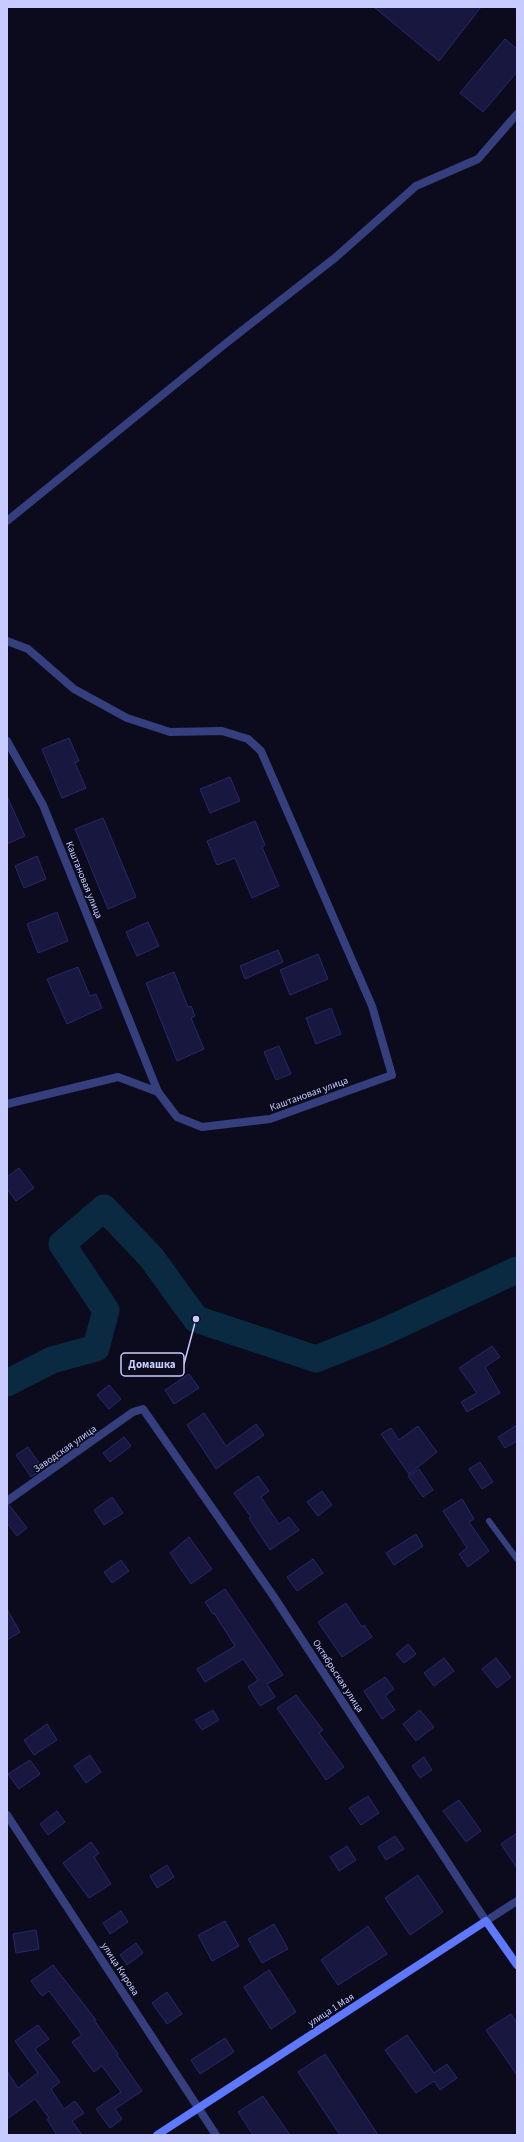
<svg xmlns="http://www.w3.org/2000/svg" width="524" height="2142" viewBox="0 0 524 2142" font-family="'Source Sans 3',sans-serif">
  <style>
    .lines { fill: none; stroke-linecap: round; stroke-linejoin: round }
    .river { stroke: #0a2a42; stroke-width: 27 }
    .building { fill: #17173f; stroke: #29286b }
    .lane { stroke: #353f7e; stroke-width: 6 }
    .street { stroke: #353f7e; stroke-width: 8 }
    .secondary { stroke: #5e78ff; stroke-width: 8 }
    .labels { text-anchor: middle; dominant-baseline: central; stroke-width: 3; stroke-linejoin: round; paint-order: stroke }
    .street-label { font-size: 10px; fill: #c7cbff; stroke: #0b0b1d }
    .leader { fill: none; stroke: #c7cbff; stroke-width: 1.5 }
    .callout-dot { fill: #c7cbff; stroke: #0b0b1d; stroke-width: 1.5 }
    .callout { fill: #0b0b1d; stroke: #c7cbff; stroke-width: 1.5 }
    .callout-label { font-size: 11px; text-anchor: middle; font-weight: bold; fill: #c7cbff }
  </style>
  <rect width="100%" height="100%" fill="#0b0b1d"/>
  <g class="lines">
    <polyline class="river" points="7,1383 52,1360 96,1348 106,1310 62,1244 104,1208 151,1257 196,1319 316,1359 381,1333 517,1270"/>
  </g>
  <g class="building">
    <polygon points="374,7 481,7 439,61"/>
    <polygon points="505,39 517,49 517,72 483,112 460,93"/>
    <polygon points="69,738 79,761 75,763 86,788 62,798 42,749"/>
    <polygon points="230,777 240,801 210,813 200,789"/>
    <polygon points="7,796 25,836 7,844"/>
    <polygon points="103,818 136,897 108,909 75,829"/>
    <polygon points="255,821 265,845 262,847 279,886 252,898 235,858 217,865 207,841"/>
    <polygon points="37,856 46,879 24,888 15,866"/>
    <polygon points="57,912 68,941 38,953 27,924"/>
    <polygon points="148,922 159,946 137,956 126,932"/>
    <polygon points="278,950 283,962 245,979 240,966"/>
    <polygon points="318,954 328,979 290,995 280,970"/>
    <polygon points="78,967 90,996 96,994 102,1008 67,1024 47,979"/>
    <polygon points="174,972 188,1007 191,1006 195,1016 191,1018 204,1049 177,1061 146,983"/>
    <polygon points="331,1008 341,1034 316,1044 306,1018"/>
    <polygon points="279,1046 291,1074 276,1080 264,1052"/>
    <polygon points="19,1168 34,1188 16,1201 7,1189 7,1177"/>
    <polygon points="492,1346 500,1357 485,1367 500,1393 467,1412 461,1402 477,1393 459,1368"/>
    <polygon points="189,1374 199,1388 174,1404 165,1390"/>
    <polygon points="109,1385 121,1399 109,1409 97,1395"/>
    <polygon points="204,1413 226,1446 256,1424 264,1435 216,1469 187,1425"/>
    <polygon points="517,1425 517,1441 505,1448 498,1437"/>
    <polygon points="418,1426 437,1452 409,1474 381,1434 391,1428 399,1440"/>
    <polygon points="124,1437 131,1446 110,1462 103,1453"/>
    <polygon points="28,1447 43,1469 31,1477 16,1455"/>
    <polygon points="480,1462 493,1482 482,1489 469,1469"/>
    <polygon points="419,1469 433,1490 423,1497 408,1476"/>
    <polygon points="258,1476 269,1491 261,1497 279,1524 289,1517 299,1530 270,1550 249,1518 251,1517 234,1493"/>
    <polygon points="322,1491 332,1505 318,1516 307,1502"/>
    <polygon points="112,1497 123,1513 104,1525 94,1510"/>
    <polygon points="462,1499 474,1519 469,1522 489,1551 468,1567 459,1554 467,1548 443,1511"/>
    <polygon points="7,1506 10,1506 27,1528 17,1536 7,1523"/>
    <polygon points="416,1534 423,1546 394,1565 386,1553"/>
    <polygon points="189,1537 212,1569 191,1584 170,1553"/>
    <polygon points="313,1559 323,1573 297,1591 287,1577"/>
    <polygon points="121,1560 129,1571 112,1583 104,1572"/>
    <polygon points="225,1589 283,1675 267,1684 275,1697 260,1706 248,1687 258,1680 243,1659 205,1682 197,1669 235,1646 214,1613 213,1614 205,1602"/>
    <polygon points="346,1603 362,1627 364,1625 372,1637 342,1657 318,1622"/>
    <polygon points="7,1609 20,1632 7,1640"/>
    <polygon points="408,1644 416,1654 404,1663 396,1654"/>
    <polygon points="444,1658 454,1671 434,1686 424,1673"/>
    <polygon points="496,1658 511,1677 497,1688 482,1669"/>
    <polygon points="385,1677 394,1689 385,1696 395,1710 382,1719 364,1691"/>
    <polygon points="296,1695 323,1730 319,1733 344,1767 326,1780 277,1708"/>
    <polygon points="213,1710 219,1720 202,1730 195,1720"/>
    <polygon points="420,1710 434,1727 416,1741 403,1724"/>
    <polygon points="47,1724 57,1740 34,1755 24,1740"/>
    <polygon points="90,1755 101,1772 86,1783 74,1766"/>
    <polygon points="424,1757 432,1770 420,1778 412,1766"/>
    <polygon points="30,1760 40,1774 19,1789 8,1774"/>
    <polygon points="368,1796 379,1813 361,1825 349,1808"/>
    <polygon points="459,1800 481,1831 466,1842 443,1811"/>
    <polygon points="57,1811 65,1822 48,1835 40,1824"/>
    <polygon points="517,1833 517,1868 501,1844"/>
    <polygon points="395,1836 404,1849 386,1860 378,1847"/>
    <polygon points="91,1842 99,1853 94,1857 111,1884 89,1898 63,1863"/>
    <polygon points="347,1846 356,1860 339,1871 330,1857"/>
    <polygon points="167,1865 174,1877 157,1888 150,1876"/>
    <polygon points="418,1875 443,1912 410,1935 385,1898"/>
    <polygon points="121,1911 128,1922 110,1934 103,1923"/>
    <polygon points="225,1921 239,1946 212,1961 198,1935"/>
    <polygon points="274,1924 288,1949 262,1963 248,1939"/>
    <polygon points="368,1926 387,1954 338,1985 321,1960"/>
    <polygon points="36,1930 39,1949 16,1953 13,1934"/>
    <polygon points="136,1943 143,1953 127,1965 120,1955"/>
    <polygon points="53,1965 96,2020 94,2020 118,2054 117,2055 142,2091 115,2109 122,2119 110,2128 96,2109 121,2092 102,2066 94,2072 72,2042 82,2035 49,1991 42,1996 31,1981"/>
    <polygon points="269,1970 296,2012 271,2029 244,1987"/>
    <polygon points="167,1992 182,2014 167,2024 152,2003"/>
    <polygon points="511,2014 517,2023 517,2075 486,2030"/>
    <polygon points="38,2025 49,2039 35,2049 60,2082 51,2089 64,2109 75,2101 84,2113 72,2121 82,2135 57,2135 47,2119 49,2118 35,2099 7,2119 7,2071 18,2088 38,2073 15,2041"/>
    <polygon points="407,2035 434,2073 447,2064 457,2078 440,2090 434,2081 416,2093 385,2050"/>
    <polygon points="225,2038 234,2052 200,2074 191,2060"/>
    <polygon points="325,2054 378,2135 340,2135 298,2072"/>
    <polygon points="263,2096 290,2135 253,2135 238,2112"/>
  </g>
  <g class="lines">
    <polyline class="lane" points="489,1521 517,1559"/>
    <g class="street">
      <polyline points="7,521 225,344 336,257 416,186 478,159 517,114"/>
      <polyline points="7,641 28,649 74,689 127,718 170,732 222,731 248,739 261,751 372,1006 392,1075 270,1119 202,1127 177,1117 158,1092 43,805 7,741"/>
      <polyline points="7,1104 118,1077 158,1092"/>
      <polyline points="7,1501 133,1412 143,1409 272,1594 486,1921 517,1901"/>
      <polyline points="7,1815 216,2135"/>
    </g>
    <polyline class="secondary" points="157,2135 486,1921 517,1965"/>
  </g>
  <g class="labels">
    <g class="street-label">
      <text transform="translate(84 880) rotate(68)">Каштановая улица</text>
      <text transform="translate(309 1094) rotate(-20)">Каштановая улица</text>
      <text transform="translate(65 1449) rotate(-35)">Заводская улица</text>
      <text transform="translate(338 1676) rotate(57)">Октябрьская улица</text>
      <text transform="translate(120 1969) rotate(57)">улица Кирова</text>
      <text transform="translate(331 2010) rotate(-33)">улица 1 Мая</text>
    </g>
  </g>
  <path class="leader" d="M196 1319L184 1364"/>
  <circle class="callout-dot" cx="196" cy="1319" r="4"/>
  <rect class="callout" x="121" y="1353" width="63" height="23" rx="4"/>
  <g class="callout-label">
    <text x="152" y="1368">Домашка</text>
  </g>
  <rect width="524" height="2142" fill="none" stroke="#c7cbff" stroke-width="16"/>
</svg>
